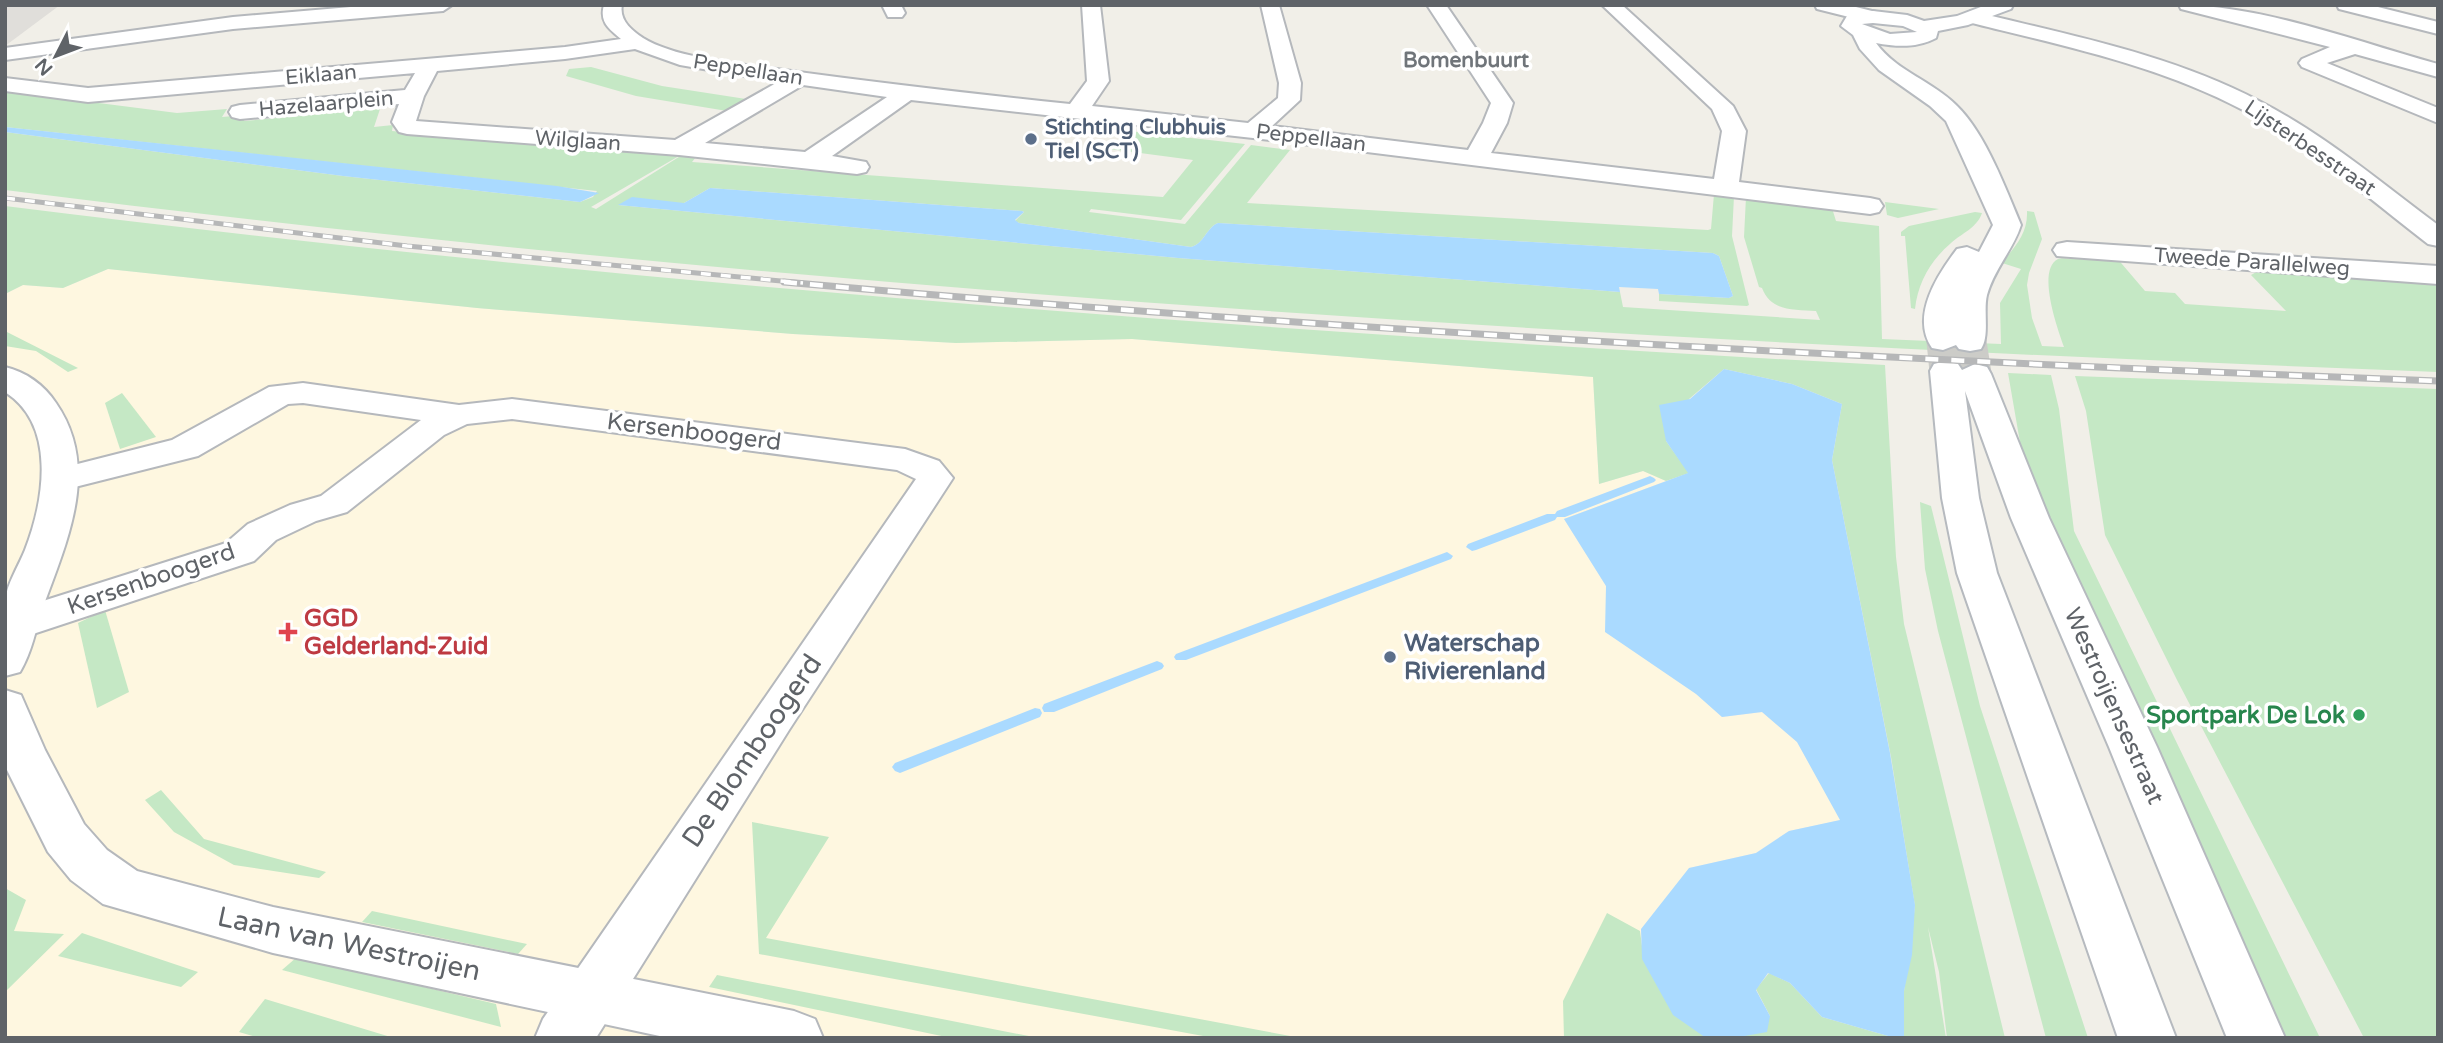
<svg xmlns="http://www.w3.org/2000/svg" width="2443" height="1043" viewBox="0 0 2443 1043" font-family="'Varela Round',sans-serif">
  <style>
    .commercial { fill: #fef7e0 }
    .industrial { fill: #e0deda }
    .green { fill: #c5e8c5 }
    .water { fill: #aadaff }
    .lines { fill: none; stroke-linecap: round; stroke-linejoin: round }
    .stream { fill: #aadaff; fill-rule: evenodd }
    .secondary-tunnel { stroke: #ccccc8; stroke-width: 33; stroke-dasharray: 33 17; stroke-linecap: butt }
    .minor-casing { stroke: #b5b8bc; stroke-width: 4 }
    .tertiary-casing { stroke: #b5b8bc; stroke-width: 4 }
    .secondary-casing { stroke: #b6babf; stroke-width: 4 }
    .minor { fill: #fff; fill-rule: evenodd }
    .tertiary { fill: #fff; fill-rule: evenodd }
    .secondary { fill: #fff; fill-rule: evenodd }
    .rail-far1-casing { stroke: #b6b7b8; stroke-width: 5 }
    .rail-casing { stroke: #b6b7b8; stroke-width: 7 }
    .rail-far1 { stroke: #fff; stroke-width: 3.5; stroke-dasharray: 10; stroke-linecap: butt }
    .rail { stroke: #fff; stroke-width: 4.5; stroke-dasharray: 13; stroke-linecap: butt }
    .service-dot { fill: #5c6f8a; stroke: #fff; stroke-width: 2.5 }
    .health-dot { fill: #e0444e; stroke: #fff; stroke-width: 2.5 }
    .leisure-dot { fill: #2e9e5b; stroke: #fff; stroke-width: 2.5 }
    .labels { text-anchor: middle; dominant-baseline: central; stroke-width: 7; stroke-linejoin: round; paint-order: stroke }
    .far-neighbourhood-label { font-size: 21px; font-weight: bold; fill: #70757a; stroke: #fff }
    .far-street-label { font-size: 21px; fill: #5f6368; stroke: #fff }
    .far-service-label { font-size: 21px; font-weight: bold; fill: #4e5e75; stroke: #fff; text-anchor: start }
    .street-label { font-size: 24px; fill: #5f6368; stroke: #fff }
    .health-label { font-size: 24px; font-weight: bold; fill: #be3a42; stroke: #fff; text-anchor: start }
    .service-label { font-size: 24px; font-weight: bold; fill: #4e5e75; stroke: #fff; text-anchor: start }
    .leisure-label { font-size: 24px; font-weight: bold; fill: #27864d; stroke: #fff; text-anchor: end }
    .near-street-label { font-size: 28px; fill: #5f6368; stroke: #fff }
  </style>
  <rect width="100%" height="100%" fill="#f1efe8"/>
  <polygon class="commercial" points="108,269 477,308 793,334 956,343 1132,339 1593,377 1599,484 1643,471 1666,481 1564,519 1606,586 1606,632 1697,694 1722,717 1762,712 1797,742 1841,820 1789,831 1756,853 1689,868 1707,1038 5,1038 5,294 23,285 63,288"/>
  <polygon class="industrial" points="5,5 60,5 5,46"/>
  <g class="green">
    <polygon points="591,67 662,86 746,99 727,111 636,96 566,76 569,69"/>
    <path d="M5 91 177 113 227 109 222 117 246 115 244 121 380 109 374 127 393 125 392 131 679 156 591 207 596 209 682 155 696 157 692 162 1163 197 1193 160 1110 149 1129 131 1245 144 1181 220 1091 209 1089 212 1185 224 1251 145 1290 150 1247 203 1708 230 1711 229 1714 194 1734 196 1732 236 1749 305 1747 306 1659 301V294L1729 298 1733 296 1719 256 1713 253 1218 223C1206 228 1204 244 1191 247L1019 223 1015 221 1024 212 1022 211 710 188 684 203 618 205 1178 258 1620 292 1623 307 1820 320 1816 311C1794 309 1771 312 1762 288L1759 287 1744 237 1746 197 1832 208 1836 221 1879 226 1882 339 2001 344 2000 303 2021 269 2002 263C2015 246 2028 234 2027 211L2034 212 2042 239 2029 273 2027 285 2032 318 2042 346 2064 347C2058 330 2036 270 2058 259 2061 258 2066 258 2069 259 2087 259 2099 258 2116 257L2145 291 2175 293 2185 304 2286 311 2251 275 2258 271 2438 280V372C1625 341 812 292 5 190V132L343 176 580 202 593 197 597 191 5 127Z"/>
    <polygon points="1885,202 1939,209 1898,218 1887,215"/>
    <path d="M5 206C629 284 1257 331 1885 365L1896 557 1904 624 2005 1038H1947L1939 972 1928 927 1946 1038H1903L1904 991 1915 906 1891 757 1832 460 1842 404 1792 384 1724 369 1689 399 1666 441 1689 473 1666 481 1643 471 1599 484 1593 377 1132 339 956 343 793 334 477 308 108 269 63 288 23 285 5 294Z"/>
    <path d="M1975 212 1982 213C1977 228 1962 233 1951 243 1930 261 1918 283 1915 309L1911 308 1905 236H1901V232L1909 226Z"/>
    <polygon points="5,331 78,368 68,372 36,351 5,346"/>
    <polygon points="2008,373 2051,375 2059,409 2074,531 2320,1038 2280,1038 2045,511 2021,448"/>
    <polygon points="2075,376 2438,389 2438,1038 2364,1038 2177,680 2105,535 2086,411"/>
    <polygon points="122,393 156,437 120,449 105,403"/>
    <polygon points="1920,502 1931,506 1980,706 2088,1038 2046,1038 1938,631 1925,569"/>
    <polygon points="105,610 129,692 97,708 78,623"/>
    <polygon points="161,790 204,839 326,872 319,878 234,865 174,832 145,800"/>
    <polygon points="752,822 829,837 766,938 1301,1038 1214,1038 759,954"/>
    <polygon points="5,888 26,900 14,931 64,934 5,992"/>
    <polygon points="372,911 527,944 518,954 362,922"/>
    <polygon points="1607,913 1640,931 1644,961 1707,1038 1564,1038 1563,1001"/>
    <polygon points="82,933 198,972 181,987 58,956"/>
    <polygon points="297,957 496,1004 501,1027 282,970"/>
    <polygon points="1769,973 1790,983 1822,1017 1895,1038 1726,1038 1739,1037 1770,1016 1756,989"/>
    <polygon points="717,975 1039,1038 951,1038 709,987"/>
    <polygon points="265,999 394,1038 259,1038 239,1032"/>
  </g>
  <g class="water">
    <polygon points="5,127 557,186 599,193 580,202 343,176 5,132"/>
    <path d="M710 188 1022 211 1024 212 1015 220 1019 223 1191 247C1204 244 1206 228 1218 223L1713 253 1719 256 1733 296 1729 298 1659 294 1658 289 1619 287 1620 292 1178 258 618 205 632 197 684 203Z"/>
    <polygon points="1724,369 1792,384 1842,404 1832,460 1890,753 1915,905 1912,955 1904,991 1904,1038 1895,1038 1822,1017 1790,983 1768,973 1756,990 1770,1016 1767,1032 1739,1037 1706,1038 1673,1015 1642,959 1641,929 1689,868 1756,853 1789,831 1840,820 1797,742 1762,712 1722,717 1696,694 1605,632 1606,586 1564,519 1688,473 1666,441 1659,405 1690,399"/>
  </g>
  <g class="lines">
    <g class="stream">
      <polygon points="1650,476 1654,478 1656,480 1654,482 1565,517 1557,517 1555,520 1476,550 1472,551 1466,547 1468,544 1547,514 1555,514 1557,511"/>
      <polygon points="1447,552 1453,556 1451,559 1186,660 1176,660 1174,657 1176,654"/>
      <polygon points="1157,661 1162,663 1164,666 1162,669 1054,712 1044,712 1042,708 1044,704"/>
      <polygon points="1035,708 1040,709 1042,713 1040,717 900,773 895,771 892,767 895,763"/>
    </g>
    <g class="secondary-tunnel">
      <polyline points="1943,341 1946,371"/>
      <polyline points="1970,342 1975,374"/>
    </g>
    <defs>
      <g id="minor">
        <polygon points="374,5 452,5 443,11 233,29 5,60 5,48 233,17"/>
        <path d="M604 5H622C619 20 631 30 643 38 677 59 744 64 784 70 879 83 975 94 1070 104L1087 81 1082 5H1100L1109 81 1092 106 1248 123 1278 98 1279 83 1261 5H1279L1301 83 1300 100 1272 126 1468 150 1483 123 1491 103 1427 5H1446L1513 103 1507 123 1491 153 1714 179 1722 131 1712 109 1602 5H1622L1733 106 1746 131 1739 182 1870 198 1879 200 1883 206 1879 212 1870 214 1253 138 911 100 832 156 866 162 869 167 866 172 857 174 679 155 407 134 399 132 392 122 399 104 240 119 232 117 229 112 232 107 240 105 405 90 415 73 88 102 5 91V78L88 88 565 47 621 39C609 29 599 22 604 5ZM635 49 680 65 778 82 675 140 416 121 424 96 437 71 565 59ZM803 85 887 97 805 152 705 143Z"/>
        <polygon points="882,5 901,5 905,13 902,17 888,17"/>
        <polygon points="1815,5 1848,5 1880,13 1883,17 1873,23 1817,9"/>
        <path d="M2179 5C2262 5 2358 42 2438 64V77L2355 54 2327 63 2438 108V123L2302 67 2299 63 2302 59 2330 47 2181 9Z"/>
        <polygon points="2337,5 2370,5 2438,22 2438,34 2339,9"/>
        <path d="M1971 11C2068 35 2170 54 2259 101 2324 134 2380 182 2438 225V246L2428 244C2368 198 2310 146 2243 110 2156 64 2059 45 1964 21L1961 17Z"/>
        <polygon points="2067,242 2438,266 2438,284 2057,256 2053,250 2057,244"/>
        <polygon points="303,383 459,405 512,399 905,449 939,461 953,478 789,730 596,1038 535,1038 543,1019 916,479 897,470 512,419 467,424 444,435 347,512 316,521 276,540 254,561 30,635 15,639 5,636 5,613 226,543 248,524 290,505 321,496 421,420 303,403 288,404 198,456 63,490 50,487 45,479 50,471 172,440 269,387"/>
      </g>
      <g id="tertiary">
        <path d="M5 367C26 372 44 385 56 403 101 468 67 541 43 607 36 628 32 652 20 672L5 676C5 651 2 625 5 600 7 584 19 565 25 550 44 501 57 425 5 392Z"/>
        <polygon points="5,690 21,695 45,750 84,824 107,850 137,871 273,907 794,1011 815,1019 823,1038 669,1038 273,953 103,904 71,880 48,852 5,766"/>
      </g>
      <g id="secondary">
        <path d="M1986 5H2013L2011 9 1968 25 1938 31 1936 38C1917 48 1897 47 1876 43 1897 72 1933 81 1957 106 1985 133 2006 189 2021 225 2013 250 1994 269 1987 295 1983 311 1990 336 1981 349L1970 351 1959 349 1956 345 1943 350 1932 348C1910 316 1938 274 1957 249L1967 247 1979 252 1993 225 1946 121 1930 106 1879 70 1860 49 1853 35 1841 26 1847 16 1873 11 1907 15 1924 21 1957 16ZM1873 23 1903 26 1917 32 1890 34 1862 24Z"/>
        <polygon points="1946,361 1958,364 1962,370 1975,364 1987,367 1991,374 2049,518 2157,747 2285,1038 2227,1038 2109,747 2011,518 1965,391 1979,498 1997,573 2176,1038 2118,1038 1957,573 1942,498 1930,371 1934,364"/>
      </g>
    </defs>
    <use href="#minor" class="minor-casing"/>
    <use href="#tertiary" class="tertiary-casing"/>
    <use href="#secondary" class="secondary-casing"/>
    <use href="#minor" class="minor"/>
    <use href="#tertiary" class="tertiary"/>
    <use href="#secondary" class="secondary"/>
    <defs>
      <polyline id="rail-far1" points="5,198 407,246 803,283"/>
      <path id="rail" d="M784 282C1334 331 1886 360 2438 381"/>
    </defs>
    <use href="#rail-far1" class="rail-far1-casing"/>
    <use href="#rail" class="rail-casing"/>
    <use href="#rail-far1" class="rail-far1"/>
    <use href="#rail" class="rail"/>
  </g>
  <g class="service-dot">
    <circle cx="1031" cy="139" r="7"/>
    <circle cx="1390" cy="657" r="7"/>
  </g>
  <path class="health-dot" d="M284.5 621.5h7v7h7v7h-7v7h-7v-7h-7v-7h7z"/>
  <circle class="leisure-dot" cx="2359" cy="715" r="7"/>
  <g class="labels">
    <g class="far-neighbourhood-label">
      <text x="1466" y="60">Bomenbuurt</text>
    </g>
    <g class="far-street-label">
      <text transform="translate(748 70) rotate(9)">Peppellaan</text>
      <text transform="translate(321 75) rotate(-5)">Eiklaan</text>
      <text transform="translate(326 104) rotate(-5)">Hazelaarplein</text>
      <text transform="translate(1311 138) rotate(7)">Peppellaan</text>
      <text transform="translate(578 141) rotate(4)">Wilglaan</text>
      <text transform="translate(2310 148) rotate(34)">Lijsterbesstraat</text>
      <text transform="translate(2252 262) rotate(4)">Tweede Parallelweg</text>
    </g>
    <g class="far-service-label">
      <text x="1045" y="127">Stichting Clubhuis<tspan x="1045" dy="24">Tiel (SCT)</tspan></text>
    </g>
    <g class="street-label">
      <text transform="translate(694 432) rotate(7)">Kersenboogerd</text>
      <text transform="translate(151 579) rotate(-19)">Kersenboogerd</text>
      <text transform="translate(2114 706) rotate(66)">Westroijensestraat</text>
    </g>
    <g class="health-label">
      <text x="304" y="618">GGD<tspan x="304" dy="28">Gelderland-Zuid</tspan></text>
    </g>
    <g class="service-label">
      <text x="1404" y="643">Waterschap<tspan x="1404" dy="28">Rivierenland</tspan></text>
    </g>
    <g class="leisure-label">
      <text x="2345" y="715">Sportpark De Lok</text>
    </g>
    <g class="near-street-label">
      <text transform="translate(752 751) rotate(-56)">De Blomboogerd</text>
      <text transform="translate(349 944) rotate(12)">Laan van Westroijen</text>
    </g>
  </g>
  <rect width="2443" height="1043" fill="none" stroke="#5f6368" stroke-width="14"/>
  <g transform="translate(56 56) rotate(228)" stroke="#ffffff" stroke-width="5" paint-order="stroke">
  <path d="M0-5L12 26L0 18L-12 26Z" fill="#5f6368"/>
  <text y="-10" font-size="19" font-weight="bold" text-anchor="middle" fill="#5f6368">N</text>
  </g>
</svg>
